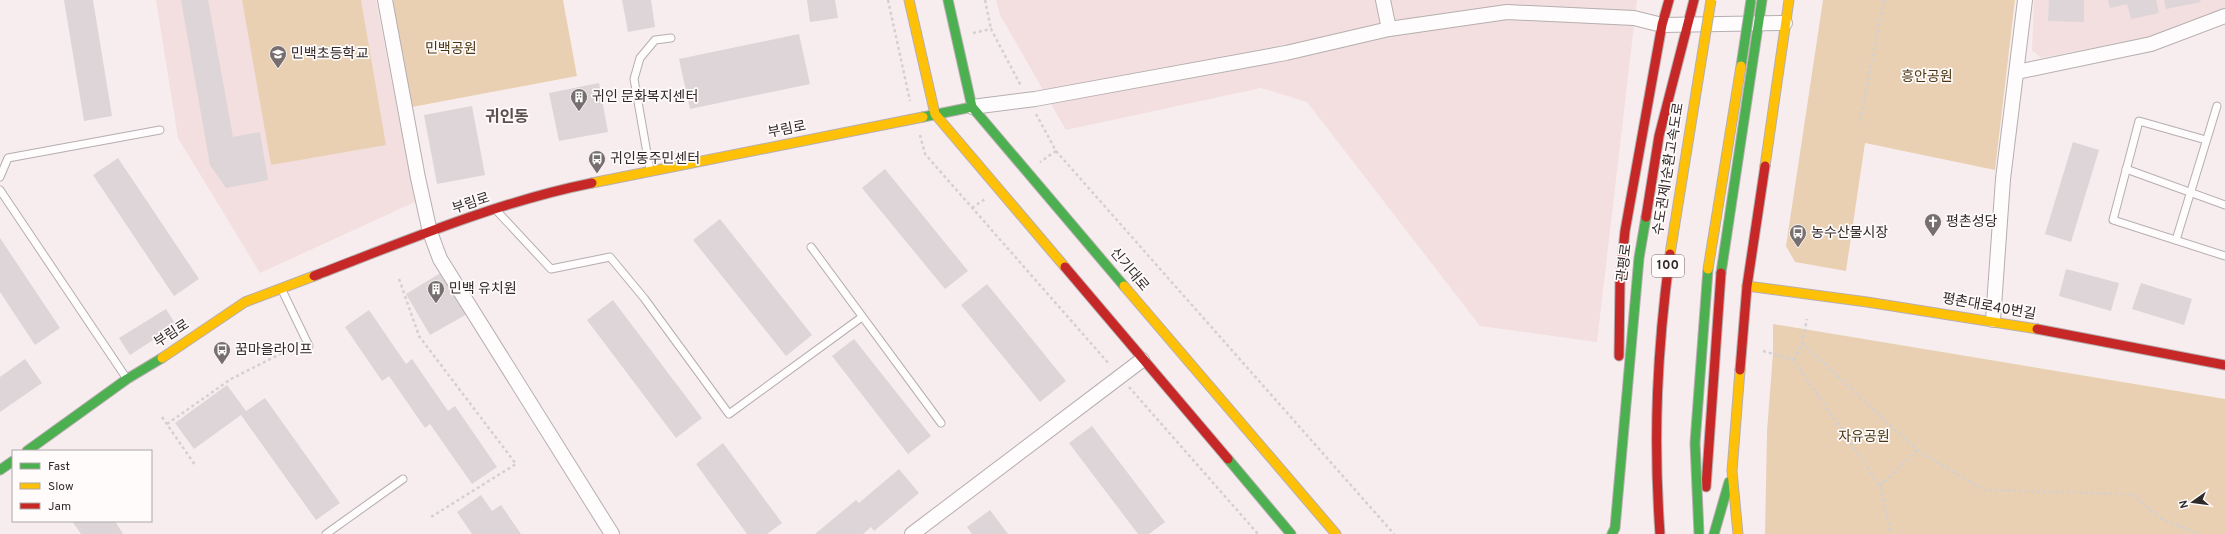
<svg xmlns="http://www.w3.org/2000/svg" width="2225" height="534" viewBox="0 0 2225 534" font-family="Overpass,'Noto Sans KR',sans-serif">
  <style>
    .built { fill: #f3dfe0 }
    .green { fill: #ead0b2 }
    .building { fill: #ddd5d7 }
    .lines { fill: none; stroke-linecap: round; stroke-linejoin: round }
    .lane-casing { stroke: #b6aeaf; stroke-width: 9 }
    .street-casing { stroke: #b6aeaf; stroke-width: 16 }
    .fast-casing { stroke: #b6aeaf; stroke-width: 11 }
    .slow-casing { stroke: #b6aeaf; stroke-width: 11 }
    .jam-casing { stroke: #b6aeaf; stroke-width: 11 }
    .path { stroke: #d4d0d1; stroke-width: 2.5; stroke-dasharray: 3 3; stroke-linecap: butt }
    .lane { stroke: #fefcfc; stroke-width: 7 }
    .street { stroke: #fefcfc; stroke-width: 14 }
    .fast { stroke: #4caf50; stroke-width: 9 }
    .slow { stroke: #ffc107; stroke-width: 9 }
    .jam { stroke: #c62828; stroke-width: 9 }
    .fast-bridge-casing { stroke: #b6aeaf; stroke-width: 11; stroke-linecap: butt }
    .slow-bridge-casing { stroke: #b6aeaf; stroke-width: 11; stroke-linecap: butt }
    .jam-bridge-casing { stroke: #b6aeaf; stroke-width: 11; stroke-linecap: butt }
    .fast-bridge { stroke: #4caf50; stroke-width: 9 }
    .slow-bridge { stroke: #ffc107; stroke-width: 9 }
    .jam-bridge { stroke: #c62828; stroke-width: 9 }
    .labels { text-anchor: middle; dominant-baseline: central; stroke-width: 3.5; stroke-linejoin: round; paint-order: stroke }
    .shield { fill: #fffbfb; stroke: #6e6869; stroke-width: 1 }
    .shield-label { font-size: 13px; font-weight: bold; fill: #30292a }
    .park-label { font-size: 14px; fill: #4c3612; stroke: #fffbfb }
    .poi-label { font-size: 14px; fill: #30292a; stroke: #fffbfb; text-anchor: start }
    .street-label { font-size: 14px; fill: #30292a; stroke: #fffbfb }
    .quarter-label { font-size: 16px; font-weight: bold; fill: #5d4e4f; stroke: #fffbfb }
  </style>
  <rect width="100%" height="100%" fill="#f8edee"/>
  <g class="built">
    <polygon points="156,0 376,0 415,202 260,273 178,138"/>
    <polygon points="996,0 1637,0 1597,342 1480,326 1307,102 1261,88 1066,130 1000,15"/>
    <polygon points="2034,0 2225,0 2225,9 2149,37 2041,58 2032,50"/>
  </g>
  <g class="green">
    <polygon points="242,0 361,0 386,145 271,165"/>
    <polygon points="391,0 563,0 577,76 412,107"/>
    <polygon points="1823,0 2015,0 1995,170 1865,143 1846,271 1795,262 1786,246"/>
    <polygon points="1773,324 2225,399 2225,534 1765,534 1767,431 1773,353"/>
  </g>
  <g class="building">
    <polygon points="64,0 93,0 112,116 84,121"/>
    <polygon points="181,0 208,0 233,137 260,132 268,180 226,188 210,165"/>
    <polygon points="622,0 651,0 655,27 628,32"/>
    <polygon points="807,0 835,0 838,18 810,22"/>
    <polygon points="2049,0 2084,0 2084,22 2048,21"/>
    <polygon points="2108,0 2156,0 2159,13 2131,19 2127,4 2110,8"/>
    <polygon points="2164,0 2200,0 2201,2 2166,9"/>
    <polygon points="799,34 810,84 690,109 679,59"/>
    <polygon points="599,83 608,132 559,141 549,93"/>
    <polygon points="472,106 485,175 437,184 424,115"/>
    <polygon points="2073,142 2099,150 2071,242 2045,234"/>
    <polygon points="118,158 199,279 174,296 93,175"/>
    <polygon points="885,169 968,271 945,289 862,188"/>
    <polygon points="720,219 812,335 786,356 693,240"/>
    <polygon points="0,238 60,328 35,345 0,292"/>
    <polygon points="2066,269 2119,283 2111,311 2059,296"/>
    <polygon points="442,272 467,314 430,335 406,294"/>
    <polygon points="2141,283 2192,299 2184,325 2132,309"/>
    <polygon points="987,284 1066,381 1040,402 961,305"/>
    <polygon points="613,300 702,418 676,438 587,320"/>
    <polygon points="166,309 176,325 130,355 119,338"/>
    <polygon points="369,310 406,364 412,359 448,411 455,406 497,467 472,484 430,424 425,428 389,376 382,381 345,327"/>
    <polygon points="854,339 931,436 908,454 832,356"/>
    <polygon points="25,359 42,383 0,412 0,377"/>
    <polygon points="227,385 246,411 265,398 340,503 316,520 241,415 194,449 175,423"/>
    <polygon points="1092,426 1165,522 1149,534 1138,534 1069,443"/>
    <polygon points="723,443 782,523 767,534 747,534 696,464"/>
    <polygon points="899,469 919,493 874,531 871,527 863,534 815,534 856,500 859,503"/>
    <polygon points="481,495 492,511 501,505 521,534 472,534 457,512"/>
    <polygon points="990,510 1008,534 972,534 967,527"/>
    <polygon points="72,521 115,521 123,534 81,534"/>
  </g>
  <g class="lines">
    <defs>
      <g id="lane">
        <polyline points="2206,140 2139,121 2113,220 2225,256"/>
        <polyline points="2126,169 2225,205"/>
        <polyline points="650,170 634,79 640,58 655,40 671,38"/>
        <polyline points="0,177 8,158 160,130"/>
        <polyline points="0,190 127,379"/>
        <polyline points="496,210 551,269 610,257 644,298 729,414 862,317"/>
        <polyline points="2176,240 2217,106"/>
        <polyline points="811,247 941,423"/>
        <polyline points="281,288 309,346"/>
        <polyline points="326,534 403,479"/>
      </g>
      <g id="street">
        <polyline points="385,0 418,178 430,232 440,259 612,534"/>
        <polyline points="1383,0 1389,29"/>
        <polyline points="2017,72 2151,44 2225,16"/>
        <polyline points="972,107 1035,99 1286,53 1389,29 1507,12 1634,18 1662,25 1785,23"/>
        <polyline points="1993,320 2003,179 2025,0"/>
        <polyline points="912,534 1142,360"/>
      </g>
      <g id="fast">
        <polyline points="948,0 972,107 1124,286"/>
        <polyline points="923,117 972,107"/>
        <polyline points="1721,273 1762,0"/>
        <polyline points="27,451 127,379 162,358"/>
        <polyline points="1228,459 1291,534"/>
        <polyline points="0,470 13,461"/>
        <polyline points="1612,534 1615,528 1639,258 1646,217"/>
        <polyline points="1714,534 1729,482"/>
      </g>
      <g id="slow">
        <polyline points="909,0 935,114 1065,267"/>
        <polyline points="1765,166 1789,0"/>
        <polyline points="592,183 923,117"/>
        <polyline points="1124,286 1336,534"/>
        <polyline points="1747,286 1867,302 2037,329"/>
        <polyline points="162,358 245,302 314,276"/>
        <polyline points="1738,534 1732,471 1740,370"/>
      </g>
      <g id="jam">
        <polyline points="1646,217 1659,136 1694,0"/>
        <polyline points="1065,267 1228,459"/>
        <path d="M314 276C405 241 497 202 592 183"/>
        <polyline points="2037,329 2225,365"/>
        <polyline points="1619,356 1620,281 1625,231 1662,25 1669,0"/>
        <polyline points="1740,370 1747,286 1765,166"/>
        <polyline points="1706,487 1721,273"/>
      </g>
    </defs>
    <use href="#lane" class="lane-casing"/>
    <use href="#street" class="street-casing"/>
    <use href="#fast" class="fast-casing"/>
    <use href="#slow" class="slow-casing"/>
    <use href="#jam" class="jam-casing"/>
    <g class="path">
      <polyline points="888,0 910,101"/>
      <polyline points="985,0 991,29"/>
      <polyline points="973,33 991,29 1021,86"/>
      <polyline points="1036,114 1056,151 1040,162"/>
      <polyline points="1860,121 1884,0"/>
      <polyline points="920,135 925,154 1110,365"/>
      <polyline points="1056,151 1394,534"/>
      <polyline points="972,208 985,199"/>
      <polyline points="399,279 419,336 516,464 431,517"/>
      <polyline points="1802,343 1917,450 1984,490 2132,494 2161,519 2200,534"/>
      <polyline points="1763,351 1794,360 1880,486 1891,534"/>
      <polyline points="1794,360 1802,343 1807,319"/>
      <polyline points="1129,387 1258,534"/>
      <polyline points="162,417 195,465"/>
      <polyline points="167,424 231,379 296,346"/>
      <polyline points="1880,486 1917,450"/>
    </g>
    <use href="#lane" class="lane"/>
    <use href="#street" class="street"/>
    <use href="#fast" class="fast"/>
    <use href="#slow" class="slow"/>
    <use href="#jam" class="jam"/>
    <defs>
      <g id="fast-bridge">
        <polyline points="1741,66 1751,0"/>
        <polyline points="1699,534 1695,443 1708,269"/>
      </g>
      <g id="slow-bridge">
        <polyline points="1670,254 1711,0"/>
        <polyline points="1708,269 1741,66"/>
      </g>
      <path id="jam-bridge" d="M1660 534C1653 436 1657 351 1670 254"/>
    </defs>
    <use href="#fast-bridge" class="fast-bridge-casing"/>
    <use href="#slow-bridge" class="slow-bridge-casing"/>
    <use href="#jam-bridge" class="jam-bridge-casing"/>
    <use href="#fast-bridge" class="fast-bridge"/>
    <use href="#slow-bridge" class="slow-bridge"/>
    <use href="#jam-bridge" class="jam-bridge"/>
  </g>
  <defs>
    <symbol id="school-pin" viewBox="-11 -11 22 30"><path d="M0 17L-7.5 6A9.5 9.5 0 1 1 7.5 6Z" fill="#766e6f" stroke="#fffbfb"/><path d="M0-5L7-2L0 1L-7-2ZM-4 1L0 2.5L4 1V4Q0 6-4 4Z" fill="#fff"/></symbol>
    <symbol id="building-pin" viewBox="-11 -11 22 30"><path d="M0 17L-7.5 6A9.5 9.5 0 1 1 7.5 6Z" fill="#766e6f" stroke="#fffbfb"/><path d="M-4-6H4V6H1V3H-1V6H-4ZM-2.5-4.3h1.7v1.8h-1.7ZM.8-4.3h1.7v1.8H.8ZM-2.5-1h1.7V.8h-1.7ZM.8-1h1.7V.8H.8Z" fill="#fff"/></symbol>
    <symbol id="bus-pin" viewBox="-11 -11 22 30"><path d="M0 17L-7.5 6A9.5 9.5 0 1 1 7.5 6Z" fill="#766e6f" stroke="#fffbfb"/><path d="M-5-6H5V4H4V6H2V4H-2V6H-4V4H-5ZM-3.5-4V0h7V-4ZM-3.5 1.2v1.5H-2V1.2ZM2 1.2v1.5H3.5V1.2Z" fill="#fff"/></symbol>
    <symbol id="church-pin" viewBox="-11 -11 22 30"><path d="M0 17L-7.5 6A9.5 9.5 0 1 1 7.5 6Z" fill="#766e6f" stroke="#fffbfb"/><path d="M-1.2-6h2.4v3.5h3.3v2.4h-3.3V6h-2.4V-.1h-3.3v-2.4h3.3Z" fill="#fff"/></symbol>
  </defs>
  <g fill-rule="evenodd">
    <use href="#school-pin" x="268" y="44" width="20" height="27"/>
    <use href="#building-pin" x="569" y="87" width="20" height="27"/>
    <use href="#bus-pin" x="587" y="149" width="20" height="27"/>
    <use href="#church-pin" x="1923" y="212" width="20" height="27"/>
    <use href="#bus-pin" x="1788" y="223" width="20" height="27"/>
    <use href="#building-pin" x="426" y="279" width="20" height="27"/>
    <use href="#bus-pin" x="212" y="340" width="20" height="27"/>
  </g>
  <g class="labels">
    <rect class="shield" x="1652" y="255" width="32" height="22" rx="3"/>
    <g class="shield-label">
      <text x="1668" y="266">100</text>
    </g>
    <g class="park-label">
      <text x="451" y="49">민백공원</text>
      <text x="1927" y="77">흥안공원</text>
      <text x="1864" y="437">자유공원</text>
    </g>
    <g class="poi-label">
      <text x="291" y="54">민백초등학교</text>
      <text x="592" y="97">귀인 문화복지센터</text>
      <text x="610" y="159">귀인동주민센터</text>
      <text x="1946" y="222">평촌성당</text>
      <text x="1811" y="233">농수산물시장</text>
      <text x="449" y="289">민백 유치원</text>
      <text x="235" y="350">꿈마을라이프</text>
    </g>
    <g class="street-label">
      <text transform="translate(787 130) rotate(-11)">부림로</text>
      <text transform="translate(1669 169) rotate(-81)">수도권제1순환고속도로</text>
      <text transform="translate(471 204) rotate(-18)">부림로</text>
      <text transform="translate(1625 263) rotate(-83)">관평로</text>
      <text transform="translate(1129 270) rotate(50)">신기대로</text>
      <text transform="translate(1989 307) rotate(10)">평촌대로40번길</text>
      <text transform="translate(172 334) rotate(-33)">부림로</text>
    </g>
    <g class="quarter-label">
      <text x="507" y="118">귀인동</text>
    </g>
  </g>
  <rect x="12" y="450" width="140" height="72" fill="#fffbfb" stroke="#aca7a7"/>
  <rect x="20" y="463" width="20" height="6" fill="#4caf50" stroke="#aca7a7"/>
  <text x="48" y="470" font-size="12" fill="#30292a">Fast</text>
  <rect x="20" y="483" width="20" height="6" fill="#ffc107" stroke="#aca7a7"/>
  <text x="48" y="490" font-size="12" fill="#30292a">Slow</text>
  <rect x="20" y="503" width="20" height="6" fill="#c62828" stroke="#aca7a7"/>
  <text x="48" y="510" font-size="12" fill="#30292a">Jam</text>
  <g transform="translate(2193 502) rotate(256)" stroke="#fffbfb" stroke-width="3" paint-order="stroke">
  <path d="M0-3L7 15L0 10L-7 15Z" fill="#30292a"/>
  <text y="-6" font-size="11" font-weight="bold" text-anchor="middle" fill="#30292a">N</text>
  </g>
</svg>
